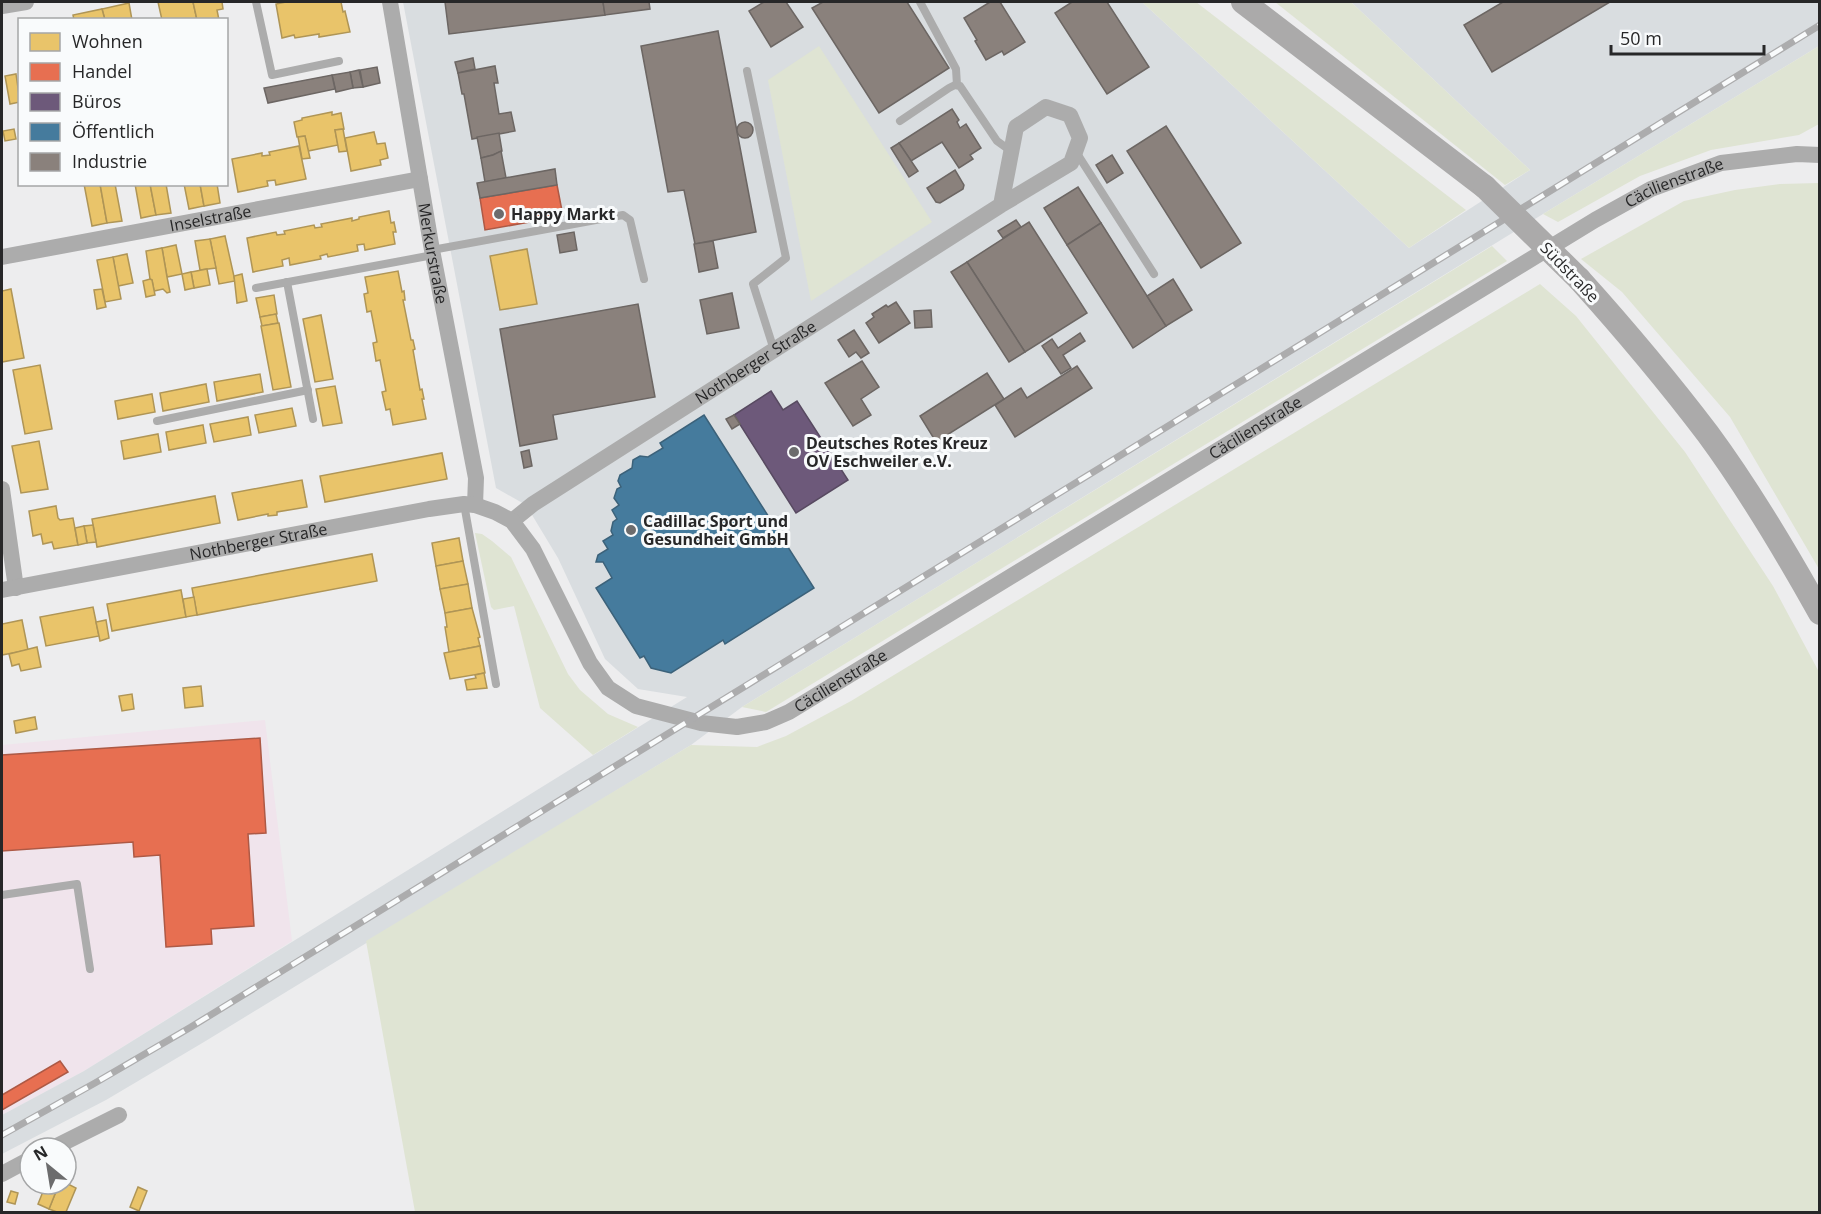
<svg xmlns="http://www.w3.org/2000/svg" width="1821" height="1214" viewBox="0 0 1821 1214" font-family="'Open Sans',sans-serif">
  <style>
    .commercial { fill: #f0e4ec }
    .built { fill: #d9dde0 }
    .green { fill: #dfe4d3 }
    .homes { fill: #e9c46a; stroke: #af9556; stroke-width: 1.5 }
    .shops { fill: #e76f51; stroke: #ad5945; stroke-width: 1.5 }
    .offices { fill: #6d597a; stroke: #584a61; stroke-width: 1.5 }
    .public { fill: #457b9d; stroke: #3c627a; stroke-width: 1.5 }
    .industry { fill: #8a817c; stroke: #6c6663; stroke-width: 1.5 }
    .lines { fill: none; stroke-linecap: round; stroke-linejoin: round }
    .lane { stroke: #acacac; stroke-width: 8 }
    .street { stroke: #acacac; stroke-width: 16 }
    .secondary { stroke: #abaaaa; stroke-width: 24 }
    .rail-casing { stroke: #acacad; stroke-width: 7 }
    .rail { stroke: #f9fbfc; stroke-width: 4.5; stroke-dasharray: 14; stroke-linecap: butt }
    .secondary-bridge { stroke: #abaaaa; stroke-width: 24 }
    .poi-dot { fill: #6c6c6d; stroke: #f9fbfc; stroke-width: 2 }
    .labels { text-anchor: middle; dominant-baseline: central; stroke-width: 6; stroke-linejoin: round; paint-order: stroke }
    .street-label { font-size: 16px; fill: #272728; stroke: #f9fbfc }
    .poi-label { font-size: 16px; font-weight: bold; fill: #272728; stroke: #f9fbfc; text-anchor: start }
  </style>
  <rect width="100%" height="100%" fill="#ededee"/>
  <polygon class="commercial" points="265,720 292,941 84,1071 2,1115 2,745"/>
  <polygon class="built" points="403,2 1142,2 1409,248 1530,170 1351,2 1819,2 1819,46 1543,214 742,707 691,745 204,1042 106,1100 2,1154 2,1115 84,1071 687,697 638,689 605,659 558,558 526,505 496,488"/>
  <g class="green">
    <polygon points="1142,2 1196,2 1466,210 1409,248"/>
    <polygon points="1275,2 1351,2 1530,170 1505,185"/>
    <polygon points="819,46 932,222 811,301 768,80"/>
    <polygon points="1819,46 1819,124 1799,135 1711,150 1640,176 1558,222 1543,214"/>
    <polygon points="1819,183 1820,183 1819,569 1730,417 1622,292 1581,259 1684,201 1735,190 1780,184"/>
    <polygon points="1492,246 1507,261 766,712 742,707"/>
    <polygon points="1540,284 1576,316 1685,452 1773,586 1819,672 1819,1212 415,1212 366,941 691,745 757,747 786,736 851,701"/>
    <polygon points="475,533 482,534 492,541 511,557 568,674 580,690 608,714 638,727 593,755 540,708 514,606 494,610 491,607"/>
  </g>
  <g class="homes">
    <polygon points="158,2 193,2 197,20 162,20"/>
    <polygon points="193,2 222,2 223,9 217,10 219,20 197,20"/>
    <polygon points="286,2 341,2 343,12 345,11 350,32 319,37 319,34 295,38 294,35 282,38 276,4"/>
    <polygon points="129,3 132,20 105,20 102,9"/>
    <polygon points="102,9 105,20 74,20 73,15"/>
    <polygon points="16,74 20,102 10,104 5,76"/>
    <polygon points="332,112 332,115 341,113 344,129 335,130 338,145 308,151 305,136 297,137 294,122 302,120 302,118"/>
    <polygon points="14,129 16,139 5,141 3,131"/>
    <polygon points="343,129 347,151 339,152 335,130"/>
    <polygon points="374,132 377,144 385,143 388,158 380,160 381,165 351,171 345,138"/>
    <polygon points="305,136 310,158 302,159 298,137"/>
    <polygon points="299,146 306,179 276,185 275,180 267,181 268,186 238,192 232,159 262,153 262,156 270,155 269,152"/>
    <polygon points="84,184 100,184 107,223 92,226"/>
    <polygon points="100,184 115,184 122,221 107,223"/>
    <polygon points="135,184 150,184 156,215 141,218"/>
    <polygon points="150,184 166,184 171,213 156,215"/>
    <polygon points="184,184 200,184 204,206 189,209"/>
    <polygon points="200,184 217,184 220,203 204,206"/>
    <polygon points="389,211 391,223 394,222 396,232 393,232 395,244 365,250 364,244 357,245 358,251 328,257 327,254 320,256 321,259 290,265 289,258 282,260 283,266 253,272 247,238 276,232 277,235 285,234 284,231 314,225 315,228 322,227 321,224 352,218 352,221 359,219 359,217"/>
    <polygon points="225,236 235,281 219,284 210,239"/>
    <polygon points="210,239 216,268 200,270 195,241"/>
    <polygon points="176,245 182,274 167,277 162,248"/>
    <polygon points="162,248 167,277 170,292 167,293 163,289 154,291 152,280 150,279 146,251"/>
    <polygon points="527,249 537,304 500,310 490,256"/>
    <polygon points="127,254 133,283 118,286 113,257"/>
    <polygon points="113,257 121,299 105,302 97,260"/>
    <polygon points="207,269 210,285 194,288 191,272"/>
    <polygon points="398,271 402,292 404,291 405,300 403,300 411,340 413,340 415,349 413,350 420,390 422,389 424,399 422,399 426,419 393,425 390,409 386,410 382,392 386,391 380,360 376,361 373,343 377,342 371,311 367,312 364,294 368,293 365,277"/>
    <polygon points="191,272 194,288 185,290 182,274"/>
    <polygon points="242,274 247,301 237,303 234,276"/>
    <polygon points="150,279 152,280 155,295 146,297 143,281"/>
    <polygon points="11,289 24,358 2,362 2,291"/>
    <polygon points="102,289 106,307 97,309 94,290"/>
    <polygon points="274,295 277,314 260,317 256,298"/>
    <polygon points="276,314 278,323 262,326 260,317"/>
    <polygon points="321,315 333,379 315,382 303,319"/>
    <polygon points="279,323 291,387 273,390 261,326"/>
    <polygon points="40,365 52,429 25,434 13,370"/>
    <polygon points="260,374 263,392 217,401 214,382"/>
    <polygon points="206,384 209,402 163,411 160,393"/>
    <polygon points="335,386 342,423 323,426 316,389"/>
    <polygon points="152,394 155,412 118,419 115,401"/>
    <polygon points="292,408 296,426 259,433 255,415"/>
    <polygon points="248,417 251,435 214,442 210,424"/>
    <polygon points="203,425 206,443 169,450 166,432"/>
    <polygon points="158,434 161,452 124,459 121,441"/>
    <polygon points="39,441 48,489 21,493 12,446"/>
    <polygon points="442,453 447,479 325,502 320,476"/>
    <polygon points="302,480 307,507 277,512 277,515 268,516 268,514 238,520 232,493"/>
    <polygon points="215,496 220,523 97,547 92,519"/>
    <polygon points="56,506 58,518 60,520 73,518 78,545 54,549 52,542 43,544 41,534 33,536 29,511"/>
    <polygon points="93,525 96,542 87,543 84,526"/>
    <polygon points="84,526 87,543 78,545 75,528"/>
    <polygon points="459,538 463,561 436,566 432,543"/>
    <polygon points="372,554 377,581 197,615 192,588"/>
    <polygon points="463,561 468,584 440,589 436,566"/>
    <polygon points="468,584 472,608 445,613 440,589"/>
    <polygon points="181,590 186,617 112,631 107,604"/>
    <polygon points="194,597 197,615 186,617 183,599"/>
    <polygon points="93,607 99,636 46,646 40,617"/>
    <polygon points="472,608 480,637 478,638 480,646 449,652 445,627 447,627 445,613"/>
    <polygon points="22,620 28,650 2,655 2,624"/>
    <polygon points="106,620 109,638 100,641 96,622"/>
    <polygon points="480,646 485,673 450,679 444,653"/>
    <polygon points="37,647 41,667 21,671 19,664 12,666 9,654"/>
    <polygon points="484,673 487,688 467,690 465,680 476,678 475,675"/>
    <polygon points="201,686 203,706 185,708 183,688"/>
    <polygon points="132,694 134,709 122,711 119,696"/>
    <polygon points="35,717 37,729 16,733 14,721"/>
    <polygon points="66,1183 76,1188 66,1212 57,1212 49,1209 59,1184"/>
    <polygon points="46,1184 59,1184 49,1209 38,1204"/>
    <polygon points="138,1187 147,1191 139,1211 130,1207"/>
    <polygon points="11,1191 18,1193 15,1204 7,1202"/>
  </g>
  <g class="shops">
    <polygon points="557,185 563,216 485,230 480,198"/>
    <polygon points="260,738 266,833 248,834 254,926 211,929 212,944 166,947 160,855 134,857 133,842 2,851 2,755"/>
    <polygon points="60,1061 68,1072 2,1110 2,1095"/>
  </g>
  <polygon class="offices" points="771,391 783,410 797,401 848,480 796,513 734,415"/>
  <polygon class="public" points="704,415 814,588 725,644 723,640 671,673 651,668 644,656 640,658 596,588 612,578 603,562 596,562 598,555 608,549 603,541 613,535 611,531 613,522 617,519 612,510 619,505 614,498 617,489 621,487 618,481 620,475 632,468 633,460 640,456 648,457 663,448 660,443"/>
  <g class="industry">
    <polygon points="445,2 603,2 605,15 449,34"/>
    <polygon points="603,2 649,2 650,9 605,15"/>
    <polygon points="764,2 786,2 803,27 771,47 749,11"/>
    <polygon points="823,2 907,2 949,68 879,113 812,8"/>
    <polygon points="990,2 1000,2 1025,42 1004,55 1002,51 986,60 975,41 977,40 964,18"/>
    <polygon points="1072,2 1107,2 1149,67 1107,94 1055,13"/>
    <polygon points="1503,2 1610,2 1492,72 1464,25"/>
    <polygon points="718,31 756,232 695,244 684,190 668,192 641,46"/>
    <polygon points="473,58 475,69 458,73 455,62"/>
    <polygon points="495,66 498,83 494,83 499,114 511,112 515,131 472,139 464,94 462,94 458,73"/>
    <polygon points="377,67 380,83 363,87 360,70"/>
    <polygon points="359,70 363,87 353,88 350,72"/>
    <polygon points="350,72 353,88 336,92 332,75"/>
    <polygon points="332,75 335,89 268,103 264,88"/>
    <polygon points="952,109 959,120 957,122 960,128 966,124 981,148 970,155 973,159 959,168 942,142 911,161 899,143"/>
    <circle cx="745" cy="130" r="8"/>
    <polygon points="1166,126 1241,243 1201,268 1127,151"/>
    <polygon points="499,133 502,151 493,155 481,158 477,137"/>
    <polygon points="899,143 918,171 909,177 891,148"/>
    <polygon points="501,151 506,178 485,182 481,158 493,155"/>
    <polygon points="1112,155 1123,173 1107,183 1096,165"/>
    <polygon points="555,169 557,185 480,198 477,183"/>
    <polygon points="955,170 964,185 963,189 940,203 936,202 927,188"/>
    <polygon points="1078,187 1101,223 1067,245 1044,208"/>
    <polygon points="1016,220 1021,227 1003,238 998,231"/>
    <polygon points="1029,222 1087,313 1025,352 967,262"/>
    <polygon points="1101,223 1166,326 1133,348 1067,245"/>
    <polygon points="574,232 577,250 560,253 557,235"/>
    <polygon points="713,241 718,268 699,272 694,244"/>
    <polygon points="967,262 1025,352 1009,362 951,272"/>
    <polygon points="1173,279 1192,310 1166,326 1147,296"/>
    <polygon points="732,293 739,328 707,334 700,300"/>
    <polygon points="896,302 910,323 879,343 866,323 874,317 872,314 886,305 888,307"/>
    <polygon points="638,304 655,397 553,415 557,439 520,446 500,329"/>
    <polygon points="931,310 932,327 915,328 914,311"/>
    <polygon points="854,330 869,353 861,358 856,352 849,357 838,340"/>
    <polygon points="1080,333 1085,341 1063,355 1071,368 1061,374 1042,346 1052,339 1058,348"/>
    <polygon points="862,361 879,387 861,399 871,415 853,426 825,383"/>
    <polygon points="1077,366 1092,388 1015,437 995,405 1021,388 1027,398"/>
    <polygon points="987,373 1004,399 936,442 920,416"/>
    <polygon points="734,415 740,424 732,429 726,419"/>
    <polygon points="529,450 532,466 524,468 521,452"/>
  </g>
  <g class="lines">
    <g class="lane">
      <polyline points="256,2 272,75 339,61"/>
      <polyline points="920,2 956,69 957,85"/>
      <polyline points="747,71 786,258 753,284 774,350"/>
      <polyline points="900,121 949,88 955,85 960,86 997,141 1011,151"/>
      <polyline points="1076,152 1154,274"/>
      <polyline points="432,250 623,215 630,220 644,279"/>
      <polyline points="287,282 313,419"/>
      <polyline points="256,288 433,255"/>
      <polyline points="157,421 308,390"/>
      <polyline points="464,504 496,684"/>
      <polyline points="2,895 77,884 90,969"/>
    </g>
    <g class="street">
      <path id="s1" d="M390 2 432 250 476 478 475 505"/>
      <polyline points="2,6 26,2"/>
      <path id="s2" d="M2 257 420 179"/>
      <polyline points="2,489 16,588"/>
      <path id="s3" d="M512 521 533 504 1001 205 1071 163 1080 138 1070 115 1046 107 1016 127 1001 205"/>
      <path id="s4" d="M2 590 429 509 464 504 475 505 495 512 512 521 533 549 590 663 608 688 636 706 701 723 737 727 766 722 789 712 1595 220 1651 189 1721 163 1797 154 1820 155"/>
      <polyline points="53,1148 119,1115"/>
      <polyline points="2,1174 30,1159"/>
    </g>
    <g class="secondary">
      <polyline points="1243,2 1485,187"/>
      <path d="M1579 279C1624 329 1667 380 1708 434 1750 491 1786 552 1820 613"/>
    </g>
    <defs>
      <polyline id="rail" points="2,1135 95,1083 191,1027 1820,25"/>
    </defs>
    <use href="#rail" class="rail-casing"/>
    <use href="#rail" class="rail"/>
    <polyline class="secondary-bridge" points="1485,187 1579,279"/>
  </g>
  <g class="poi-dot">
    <circle cx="499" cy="214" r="6"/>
    <circle cx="794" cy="452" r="6"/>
    <circle cx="631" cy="530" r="6"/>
  </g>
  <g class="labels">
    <g class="street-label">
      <text stroke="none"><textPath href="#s4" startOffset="1938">Cäcilienstraße</textPath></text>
      <text stroke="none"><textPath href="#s2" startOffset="212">Inselstraße</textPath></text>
      <text stroke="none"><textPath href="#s1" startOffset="255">Merkurstraße</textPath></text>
      <text transform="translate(1570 272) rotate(46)">Südstraße</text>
      <text stroke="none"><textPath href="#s3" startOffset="291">Nothberger Straße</textPath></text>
      <text stroke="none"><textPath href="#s4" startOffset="1452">Cäcilienstraße</textPath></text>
      <text stroke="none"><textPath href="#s4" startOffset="261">Nothberger Straße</textPath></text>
      <text stroke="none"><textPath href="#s4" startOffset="966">Cäcilienstraße</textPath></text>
    </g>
    <g class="poi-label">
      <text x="511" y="214">Happy Markt</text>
      <text x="806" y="443">Deutsches Rotes Kreuz<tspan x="806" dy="18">OV Eschweiler e.V.</tspan></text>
      <text x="643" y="521">Cadillac Sport und<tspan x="643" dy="18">Gesundheit GmbH</tspan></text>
    </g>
  </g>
  <rect width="1821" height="1214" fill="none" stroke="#272728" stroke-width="6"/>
  <rect x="18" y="18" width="210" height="168" fill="#f9fbfc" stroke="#a5a6a7" stroke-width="1.5"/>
  <rect x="30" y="33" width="30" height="18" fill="#e9c46a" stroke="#a5a6a7" stroke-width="1.5"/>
  <text x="72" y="48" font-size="18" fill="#272728">Wohnen</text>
  <rect x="30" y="63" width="30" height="18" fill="#e76f51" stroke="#a5a6a7" stroke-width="1.5"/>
  <text x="72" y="78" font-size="18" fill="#272728">Handel</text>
  <rect x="30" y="93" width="30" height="18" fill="#6d597a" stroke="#a5a6a7" stroke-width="1.5"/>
  <text x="72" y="108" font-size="18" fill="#272728">Büros</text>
  <rect x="30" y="123" width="30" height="18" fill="#457b9d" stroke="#a5a6a7" stroke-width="1.5"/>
  <text x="72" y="138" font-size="18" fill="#272728">Öffentlich</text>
  <rect x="30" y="153" width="30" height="18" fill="#8a817c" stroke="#a5a6a7" stroke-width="1.5"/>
  <text x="72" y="168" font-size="18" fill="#272728">Industrie</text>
  <g transform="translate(48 1166) rotate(330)"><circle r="28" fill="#f9fbfc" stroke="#a5a6a7" stroke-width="1.5"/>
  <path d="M0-4.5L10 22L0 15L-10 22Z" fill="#6c6c6d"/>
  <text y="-9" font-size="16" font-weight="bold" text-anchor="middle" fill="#272728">N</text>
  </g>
  <path d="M1611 45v9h153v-9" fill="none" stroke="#272728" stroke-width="3"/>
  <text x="1620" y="45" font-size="18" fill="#272728" stroke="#f9fbfc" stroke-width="4.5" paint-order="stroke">50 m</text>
</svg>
